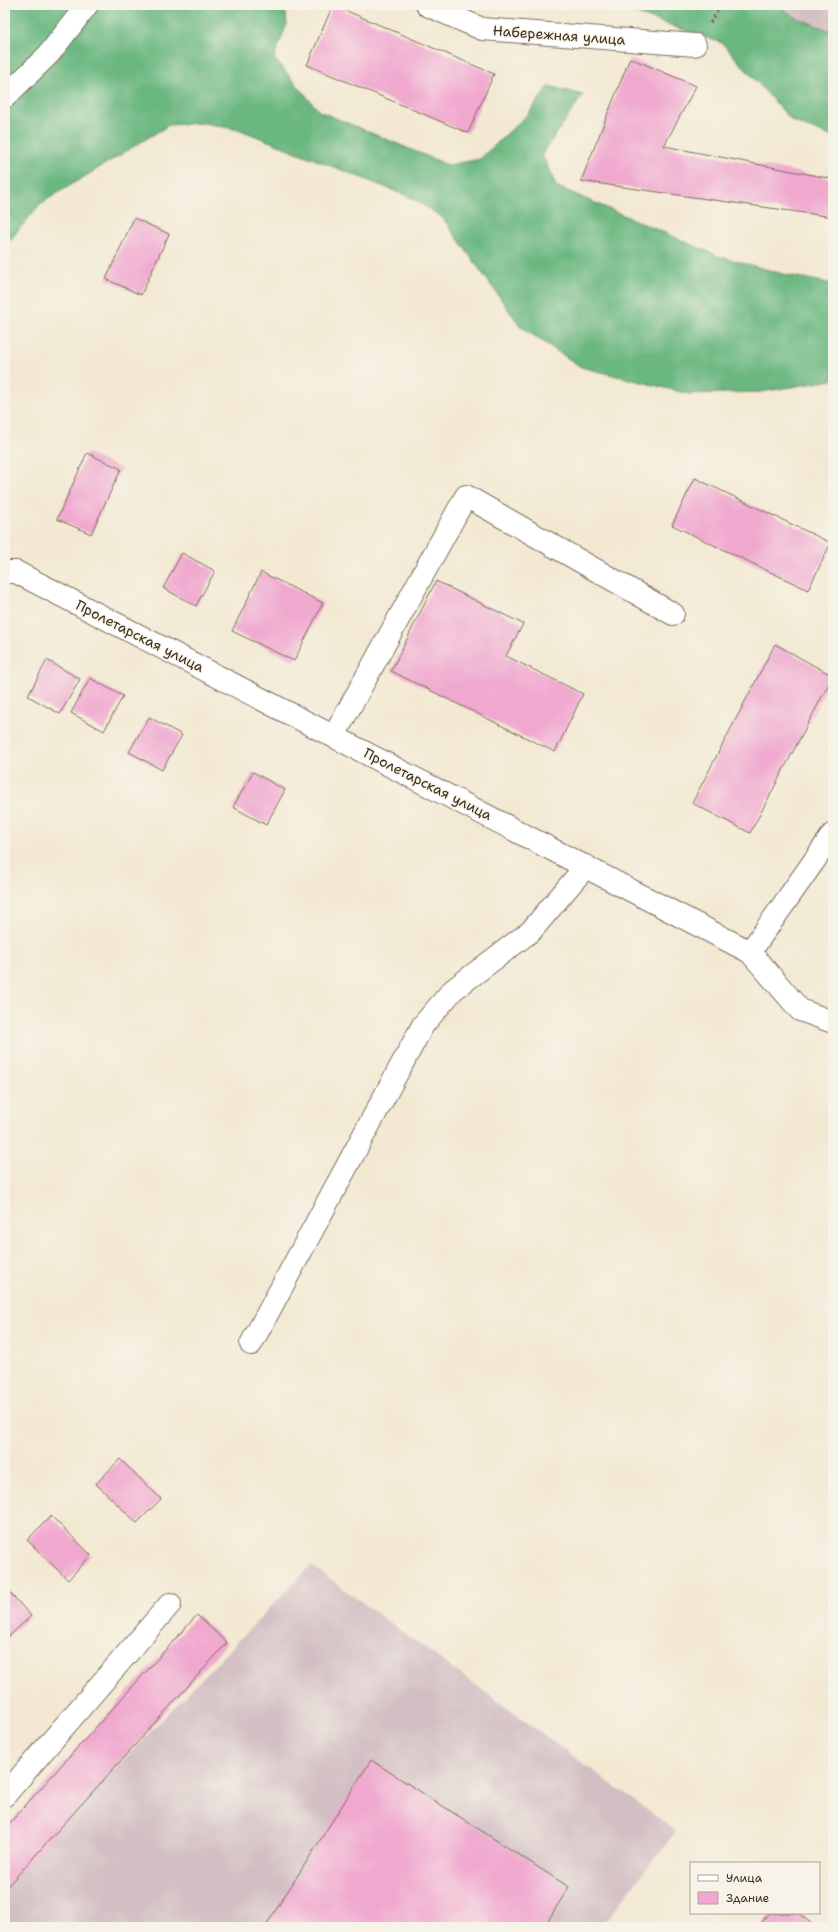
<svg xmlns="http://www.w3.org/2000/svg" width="838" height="1932" viewBox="0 0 838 1932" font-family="'Shantell Sans',sans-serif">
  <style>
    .industrial { fill: #d2bec3 }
    .forest { fill: #6bb780; stroke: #53704f }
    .building { fill: #f0a8cf }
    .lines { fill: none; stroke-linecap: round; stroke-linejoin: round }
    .minor-casing { stroke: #7b6d5d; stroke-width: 24 }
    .path { stroke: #7b6d5d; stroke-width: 2.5; stroke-dasharray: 3 3; stroke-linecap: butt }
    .minor { stroke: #fff; stroke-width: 22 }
    .labels { text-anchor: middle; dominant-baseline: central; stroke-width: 3; stroke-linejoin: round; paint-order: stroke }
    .street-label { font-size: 14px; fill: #3b2a1e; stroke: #f7f3e8 }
  </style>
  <rect width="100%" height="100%" fill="#f7f3e8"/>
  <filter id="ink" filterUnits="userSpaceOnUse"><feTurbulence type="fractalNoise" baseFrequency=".025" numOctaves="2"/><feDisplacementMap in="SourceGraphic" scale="8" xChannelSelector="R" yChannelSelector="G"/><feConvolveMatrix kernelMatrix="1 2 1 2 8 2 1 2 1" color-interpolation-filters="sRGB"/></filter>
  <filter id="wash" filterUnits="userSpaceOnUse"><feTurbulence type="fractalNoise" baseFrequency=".012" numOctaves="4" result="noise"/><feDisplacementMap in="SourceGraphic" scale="16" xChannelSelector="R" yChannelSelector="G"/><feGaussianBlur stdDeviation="0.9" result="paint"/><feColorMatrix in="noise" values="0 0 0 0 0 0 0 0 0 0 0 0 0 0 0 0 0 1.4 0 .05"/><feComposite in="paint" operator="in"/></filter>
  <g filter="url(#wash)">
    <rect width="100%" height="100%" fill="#f3e9d3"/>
    <g class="industrial">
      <polygon points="760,5 833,5 833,38"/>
      <polygon points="311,1565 676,1831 601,1927 5,1927 5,1883"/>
    </g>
    <g class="forest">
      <polygon points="5,5 285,5 287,24 274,58 319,111 448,165 480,159 528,114 549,86 583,95 542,154 556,186 718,256 783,274 833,284 833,380 761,392 689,394 581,367 521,327 442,217 410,197 243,131 204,123 169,125 40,204 5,246"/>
      <polygon points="611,5 777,5 795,17 833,32 833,137 792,121 722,43"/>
    </g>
    <g id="blocks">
      <g class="building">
        <polygon points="333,5 494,74 468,133 307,65"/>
        <polygon points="630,58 696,86 664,146 833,179 833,217 581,181"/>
        <polygon points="134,218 169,234 141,295 106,279"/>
        <polygon points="87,453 121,469 91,534 57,519"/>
        <polygon points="695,478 831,543 808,590 672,525"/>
        <polygon points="182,553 215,571 196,606 163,588"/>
        <polygon points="261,572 323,603 294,661 232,631"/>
        <polygon points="436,581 523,624 506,656 583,694 555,752 391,671"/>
        <polygon points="775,644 833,676 750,833 692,803"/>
        <polygon points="47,660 80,679 60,714 28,696"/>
        <polygon points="90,678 123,696 104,731 71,713"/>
        <polygon points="149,717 182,735 162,770 129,752"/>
        <polygon points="253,772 285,790 266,825 233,807"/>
        <polygon points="120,1459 161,1499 137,1523 96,1484"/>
        <polygon points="51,1516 91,1555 68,1580 27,1540"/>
        <polygon points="5,1587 31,1616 7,1638 5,1637"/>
        <polygon points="197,1615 227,1643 5,1889 5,1828"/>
        <polygon points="371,1760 569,1887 544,1927 265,1927"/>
        <polygon points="769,1913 798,1913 816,1927 758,1927"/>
      </g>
    </g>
  </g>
  <g filter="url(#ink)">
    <use href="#blocks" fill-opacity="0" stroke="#7b6d5d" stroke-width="1"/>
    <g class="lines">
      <defs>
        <g id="minor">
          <polyline points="427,5 482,29 695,45"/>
          <polyline points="5,97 49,54 87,5"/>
          <polyline points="5,572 16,572 750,952 800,1010 833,1022"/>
          <polyline points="334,736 466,496 673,614"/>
          <polyline points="750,952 833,834"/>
          <polyline points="251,1344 423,1025 453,990 531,931 586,866"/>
          <polyline points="5,1795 170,1604"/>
        </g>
      </defs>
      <use href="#minor" class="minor-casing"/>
      <polyline class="path" points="710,23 721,5"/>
      <use href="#minor" class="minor"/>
    </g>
  </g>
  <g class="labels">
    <g class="street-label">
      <text transform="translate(559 35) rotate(4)">Набережная улица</text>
      <text transform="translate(140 636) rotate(27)">Пролетарская улица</text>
      <text transform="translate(428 784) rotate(27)">Пролетарская улица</text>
    </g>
  </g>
  <rect width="838" height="1932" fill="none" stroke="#f7f3e8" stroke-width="20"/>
  <rect x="690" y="1862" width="130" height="52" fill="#f7f3e8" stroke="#aca397"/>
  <rect x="698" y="1875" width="20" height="6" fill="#ffffff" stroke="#aca397"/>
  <text x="726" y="1882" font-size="12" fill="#3b2a1e">Улица</text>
  <rect x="698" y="1892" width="20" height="12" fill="#f0a8cf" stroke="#aca397"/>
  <text x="726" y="1902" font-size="12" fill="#3b2a1e">Здание</text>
</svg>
